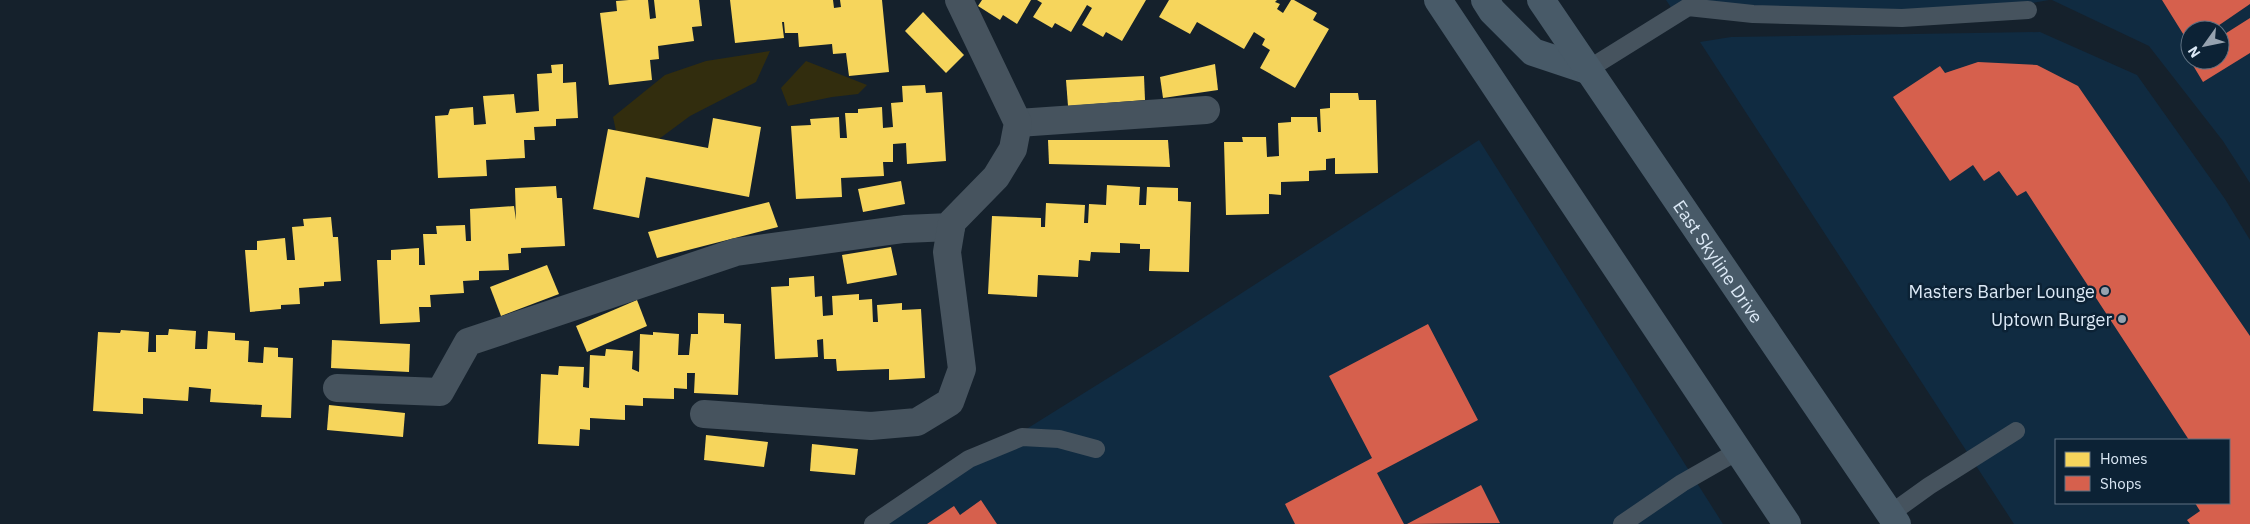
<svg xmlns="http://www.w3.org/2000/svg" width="2250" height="524" viewBox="0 0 2250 524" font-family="'IBM Plex Sans',sans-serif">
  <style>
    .built { fill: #102b41; fill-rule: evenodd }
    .green { fill: #322d0e }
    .homes { fill: #f6d55c }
    .shops { fill: #d6604d }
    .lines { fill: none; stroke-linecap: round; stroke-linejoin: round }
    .lane { stroke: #46535e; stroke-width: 18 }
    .street { stroke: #46535e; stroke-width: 28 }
    .primary { stroke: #485a68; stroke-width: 28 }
    .poi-dot { fill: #96a2af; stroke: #0c2235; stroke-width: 2 }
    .labels { text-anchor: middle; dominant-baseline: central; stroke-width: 5; stroke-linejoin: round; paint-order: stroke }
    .street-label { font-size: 18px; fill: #dbe8f5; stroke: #0c2235 }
    .poi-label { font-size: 18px; fill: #dbe8f5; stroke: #0c2235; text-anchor: end }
  </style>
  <rect width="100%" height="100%" fill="#15212c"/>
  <g class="built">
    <polygon points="1666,0 2049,0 1943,19 1672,9"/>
    <path d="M2052 0H2250V183L2223 141 2149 46ZM2190 30H2220V60H2190Z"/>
    <path d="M2040 32 2137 75 2225 199 2250 240V524H2014L1700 42 1731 37ZM2056 440H2229V503H2056Z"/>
    <polygon points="1479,140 1723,524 874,524 1169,340"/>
  </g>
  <g class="green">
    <polygon points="770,51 756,82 690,116 659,139 616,131 613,117 665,75 706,61"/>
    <polygon points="806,61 867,85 858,94 832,97 788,106 781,88"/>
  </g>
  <g class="homes">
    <polygon points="629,0 648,0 650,19 656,18 654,0 699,0 702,26 692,27 694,41 658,46 659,59 650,60 652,80 609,85 600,13 617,11 616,1"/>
    <polygon points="730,0 833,0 834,8 841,7 840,0 882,0 889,72 849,76 846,53 833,54 832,44 799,47 798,33 785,33 784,22 782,22 784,38 735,43"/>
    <polygon points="982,0 1031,0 1017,24 1003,15 1000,20 978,6"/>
    <polygon points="1037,0 1146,0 1122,41 1106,32 1103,37 1082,25 1092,8 1087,5 1071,32 1055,23 1052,28 1033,17 1042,3"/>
    <polygon points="1169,0 1277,0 1275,2 1280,4 1277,9 1283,13 1291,0 1294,0 1317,13 1313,20 1329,29 1295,88 1260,68 1270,50 1262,45 1265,39 1254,32 1244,49 1197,22 1190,34 1159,17"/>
    <polygon points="923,12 964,55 946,73 905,31"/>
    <polygon points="563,64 563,83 576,82 578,118 556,119 556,126 534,127 535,140 524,140 525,158 486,160 487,176 438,178 435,116 448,115 450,109 473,107 474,125 486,124 483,96 514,94 516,113 539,111 537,74 552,73 551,65"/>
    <polygon points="1215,64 1218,90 1163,98 1160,77"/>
    <polygon points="1144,76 1145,100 1068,106 1066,80"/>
    <polygon points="925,85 926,93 942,92 946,161 907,164 906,143 893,144 893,162 883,162 884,176 841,178 842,197 796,199 791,126 811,125 810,119 839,117 840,138 847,138 845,113 858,113 858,109 882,107 883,128 893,127 891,103 903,102 902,86"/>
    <polygon points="1330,93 1358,93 1359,100 1376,100 1378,173 1335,174 1335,158 1326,159 1326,170 1309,171 1309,181 1281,182 1281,195 1269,194 1269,214 1226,215 1224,142 1243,142 1242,137 1266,137 1267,157 1279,156 1278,123 1291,122 1291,117 1317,117 1318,132 1321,132 1320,109 1330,108"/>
    <polygon points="713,118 761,127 749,197 646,177 639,218 593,209 608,129 708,148"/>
    <polygon points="1048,140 1168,140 1170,167 1049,164"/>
    <polygon points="901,181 905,204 863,212 858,189"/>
    <polygon points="1107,185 1140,187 1139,205 1146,205 1147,187 1178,188 1178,201 1191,202 1189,272 1149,271 1150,249 1140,249 1140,244 1120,243 1120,253 1091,252 1090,261 1079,260 1078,277 1038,275 1037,297 988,294 992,216 1041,218 1041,227 1045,227 1046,203 1085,205 1084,223 1088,223 1089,204 1106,205"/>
    <polygon points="556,186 557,198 562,198 565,246 521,248 521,253 508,254 509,270 479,271 479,280 463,281 464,293 430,295 431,307 419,307 420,322 380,324 377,260 391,260 391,250 419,248 419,265 425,265 423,234 437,234 436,226 465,225 466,241 471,241 470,209 514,206 516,220 515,188"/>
    <polygon points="769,202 778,227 657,258 648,232"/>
    <polygon points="331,217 333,237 338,237 341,281 324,282 324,286 299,288 300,304 281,305 281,309 250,312 245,250 257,250 257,241 285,238 287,260 295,260 292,227 304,226 303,219"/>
    <polygon points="891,247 897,275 847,284 842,255"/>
    <polygon points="547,265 559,294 501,316 490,287"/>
    <polygon points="814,276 815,297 822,296 823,316 833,315 832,296 859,294 859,300 872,299 873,322 878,322 877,305 902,303 902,310 921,309 925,378 889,380 889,369 837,371 836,359 824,359 823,339 817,340 818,357 775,359 771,287 789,286 789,278"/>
    <polygon points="637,300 647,326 587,352 576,326"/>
    <polygon points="698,313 724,314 724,323 741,324 738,395 694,393 695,373 687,373 687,389 674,388 674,399 643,398 643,406 625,405 625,420 590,418 590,430 580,429 579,446 538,444 541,374 558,375 559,366 584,367 583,387 589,388 590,355 605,356 606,349 633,351 632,369 639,372 640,334 653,335 653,332 679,334 678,355 689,355 691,334 698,334"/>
    <polygon points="169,329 196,331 195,349 207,349 208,331 235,333 235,340 249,341 248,362 263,363 264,347 278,348 278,357 293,358 291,418 261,417 262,405 210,402 211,389 189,387 188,401 143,398 143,414 93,411 98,332 120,333 121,330 149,332 148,352 156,352 156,335 168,335"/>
    <polygon points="332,340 410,344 409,372 331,368"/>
    <polygon points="329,405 405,413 403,437 327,430"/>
    <polygon points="706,435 768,442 764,467 704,460"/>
    <polygon points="812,444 858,449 855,475 810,471"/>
  </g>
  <g class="shops">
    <polygon points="2162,0 2250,0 2250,4 2212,30 2190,30 2190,45"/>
    <polygon points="2250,18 2250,53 2203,82 2188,57 2190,56 2190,60 2220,60 2220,37"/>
    <polygon points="1978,62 2037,65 2078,86 2250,336 2250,524 2190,524 2187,520 2200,511 2195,503 2229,503 2229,440 2189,440 2026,191 2017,196 1999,171 1984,181 1973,165 1950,181 1893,97 1940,66 1945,73"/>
    <polygon points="1428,324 1478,420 1377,473 1404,524 1295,524 1285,504 1372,458 1329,376"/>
    <polygon points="1481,485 1500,523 1407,524"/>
    <polygon points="981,500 997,524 927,524 954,506 960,515"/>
  </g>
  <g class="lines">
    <g class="lane">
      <polyline points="1587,70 1688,7 1753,14 1902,18 2028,10"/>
      <polyline points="1890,514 1929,486 2016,431"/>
      <polyline points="873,524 969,459 1022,437 1059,439 1096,449"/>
      <polyline points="1622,524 1682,483 1738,451"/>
    </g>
    <g class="street">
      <polyline points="1018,123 1206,110"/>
      <polyline points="337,388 440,392 468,342 736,252 904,229 951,227"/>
      <polyline points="704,414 871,426 917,422 950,402 962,369 947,252 952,222 996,177 1013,149 1018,123 959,0"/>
    </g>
    <g class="primary">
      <polyline points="1438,0 1787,524"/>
      <polyline points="1485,0 1492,11 1533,52 1587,70"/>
      <path id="s1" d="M1541 0 1897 524"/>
    </g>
  </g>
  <g class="poi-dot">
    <circle cx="2105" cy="291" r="5"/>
    <circle cx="2122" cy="319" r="5"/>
  </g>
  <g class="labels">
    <g class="street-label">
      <text stroke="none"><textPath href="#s1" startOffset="316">East Skyline Drive</textPath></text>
    </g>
    <g class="poi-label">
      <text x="2095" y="291">Masters Barber Lounge</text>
      <text x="2112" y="319">Uptown Burger</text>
    </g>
  </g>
  <rect x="2055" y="439" width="175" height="65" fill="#0c2235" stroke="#5f7182"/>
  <rect x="2065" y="452" width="25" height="15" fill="#f6d55c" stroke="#5f7182"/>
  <text x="2100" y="464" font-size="15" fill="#dbe8f5">Homes</text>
  <rect x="2065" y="476" width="25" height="15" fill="#d6604d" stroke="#5f7182"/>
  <text x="2100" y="489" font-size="15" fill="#dbe8f5">Shops</text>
  <g transform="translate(2205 45) rotate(237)"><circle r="24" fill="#0c2235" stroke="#5f7182"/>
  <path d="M0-4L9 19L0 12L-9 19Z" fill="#96a2af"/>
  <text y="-8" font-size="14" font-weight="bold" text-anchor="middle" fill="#dbe8f5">N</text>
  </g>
</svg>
